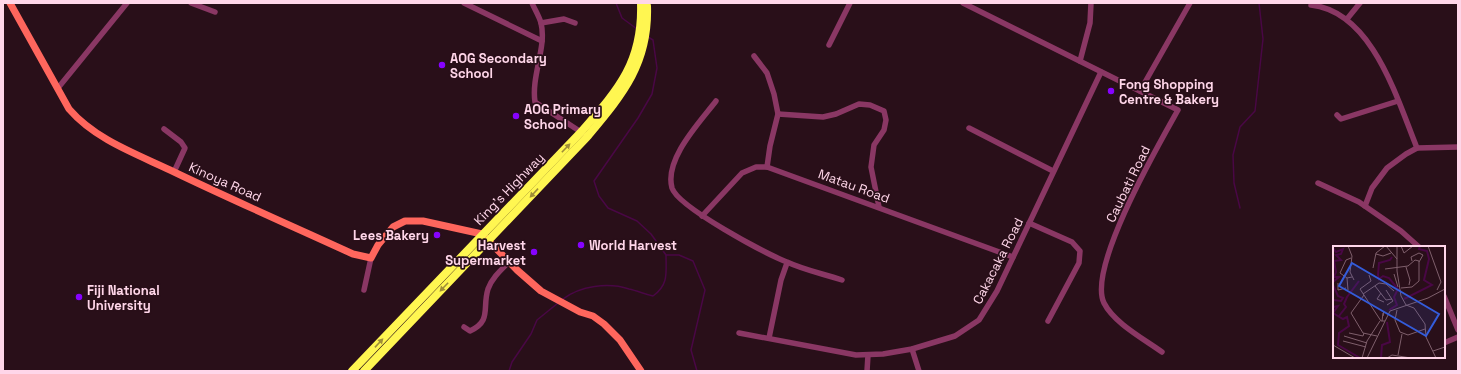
<svg xmlns="http://www.w3.org/2000/svg" width="1461" height="374" viewBox="0 0 1461 374" font-family="'Space Grotesk',sans-serif">
  <style>
    .lines { fill: none; stroke-linecap: round; stroke-linejoin: round }
    .stream { stroke: #490745; stroke-width: 1.5 }
    .minor { stroke: #8a3764; stroke-width: 5.5 }
    .major { stroke: #ff665d; stroke-width: 7 }
    .highway { stroke: #fff651; stroke-width: 8 }
    .oneway { fill: #9f8e38 }
    .poi-dot { fill: #8702ff; stroke: #290f19; stroke-width: 1.5 }
    .labels { text-anchor: middle; dominant-baseline: central; stroke-width: 3.5; stroke-linejoin: round; paint-order: stroke }
    .poi-label { font-size: 13px; font-weight: bold; fill: #ffd6e9; stroke: #290f19; text-anchor: start }
    .street-label { font-size: 13px; fill: #ffd6e9; stroke: #290f19 }
    .inset-river { fill: none; stroke: #490745; stroke-width: 2 }
    .inset-road { fill: none; stroke: #7f5f6c; stroke-width: 1 }
    .view { fill: #345cda; fill-opacity: 0.15; stroke: #345cda; stroke-width: 2 }
    .inset-edge { fill: none; stroke: #ffd6e9; stroke-width: 2 }
  </style>
  <rect width="100%" height="100%" fill="#290f19"/>
  <g class="lines">
    <g class="stream">
      <polyline points="616,3 622,18 637,29"/>
      <polyline points="648,37 653,40 657,68 652,94 638,118 594,181 599,196 608,208 637,221 651,234 666,255 679,255 693,261 705,290 691,350 697,371"/>
      <polyline points="1240,208 1234,183 1233,155 1240,127 1255,111 1263,39 1259,3"/>
      <path d="M563 299C580 286 608 282 629 289 638 291 644 294 653 296 669 285 666 272 666 255"/>
      <polyline points="509,371 512,362 531,334 537,320 558,303"/>
    </g>
    <g class="minor">
      <polyline points="191,3 215,12"/>
      <polyline points="464,3 542,41"/>
      <path d="M532 3C535 10 539 16 541 23 547 47 531 76 535 102L584 134"/>
      <path d="M963 3 1178 110C1159 144 1087 268 1104 303 1114 323 1144 339 1162 352"/>
      <path d="M1311 5C1373 12 1397 99 1417 148"/>
      <polyline points="1347,19 1360,3"/>
      <polyline points="541,23 564,19 575,23"/>
      <polyline points="829,45 850,3"/>
      <polyline points="754,56 767,73 774,94 778,114 770,146 767,167"/>
      <polyline points="1080,61 1090,23 1091,3"/>
      <polyline points="58,88 127,3"/>
      <polyline points="1140,91 1190,3"/>
      <path d="M716 101C700 122 664 159 672 188 678 207 766 254 787 262 804 270 824 274 842 280"/>
      <polyline points="778,114 823,117 836,114 859,104 870,105 884,111 886,120 884,130 874,145 871,167 879,207"/>
      <polyline points="1337,115 1341,119 1398,101"/>
      <polyline points="969,128 1053,171"/>
      <polyline points="164,129 181,142 185,148 174,172"/>
      <polyline points="1318,183 1359,202 1401,231 1419,247"/>
      <polyline points="1365,206 1372,188 1387,168 1406,154 1417,148 1458,147"/>
      <polyline points="702,216 742,173 756,167 767,167 1013,257"/>
      <polyline points="1029,223 1072,242 1080,251 1079,263 1048,321"/>
      <polyline points="364,290 371,258"/>
      <polyline points="1444,296 1458,330"/>
      <path d="M464 327 470 331C492 321 482 308 488 289 492 278 501 270 509 262"/>
      <polyline points="739,333 856,355 883,354 912,349 955,336 979,320 997,291 1101,72"/>
      <polyline points="769,338 781,280 787,263"/>
      <polyline points="1444,343 1458,337"/>
      <polyline points="912,349 919,371"/>
      <polyline points="867,371 868,355"/>
    </g>
    <path class="major" d="M10 3 69 109C95 139 134 153 170 170 230 199 292 226 353 254L371 258 378 245 393 227 405 221H423L482 234 517 270 541 291 580 312 593 316 604 324 620 340 641 371"/>
    <g class="highway">
      <path d="M352 371 581 132C618 90 643 63 641 3"/>
      <path d="M364 371 587 137C622 95 649 64 647 6"/>
    </g>
  </g>
  <defs><path id="oneway-solid" d="M-6-.8H1V-3.2L6.5 0L1 3.2V.8H-6Z"/></defs>
  <g class="oneway">
    <use href="#oneway-solid" transform="translate(566 148) rotate(-46)"/>
    <use href="#oneway-solid" transform="translate(534 193) rotate(133)"/>
    <use href="#oneway-solid" transform="translate(444 287) rotate(134)"/>
    <use href="#oneway-solid" transform="translate(379 343) rotate(-47)"/>
  </g>
  <g class="poi-dot">
    <circle cx="442" cy="65" r="4"/>
    <circle cx="1111" cy="91" r="4"/>
    <circle cx="516" cy="116" r="4"/>
    <circle cx="437" cy="235" r="4"/>
    <circle cx="581" cy="245" r="4"/>
    <circle cx="534" cy="252" r="4"/>
    <circle cx="79" cy="297" r="4"/>
  </g>
  <g class="labels">
    <g class="poi-label">
      <text x="450" y="58">AOG Secondary<tspan x="450" dy="15">School</tspan></text>
      <text x="1119" y="84">Fong Shopping<tspan x="1119" dy="15">Centre &amp; Bakery</tspan></text>
      <text x="524" y="109">AOG Primary<tspan x="524" dy="15">School</tspan></text>
      <text x="429" y="235" text-anchor="end">Lees Bakery</text>
      <text x="526" y="245" text-anchor="end">Harvest<tspan x="526" dy="15">Supermarket</tspan></text>
      <text x="589" y="245">World Harvest</text>
      <text x="87" y="290">Fiji National<tspan x="87" dy="15">University</tspan></text>
    </g>
    <g class="street-label">
      <text transform="translate(225 182) rotate(24)">Kinoya Road</text>
      <text transform="translate(1128 184) rotate(-64)">Caubati Road</text>
      <text transform="translate(854 186) rotate(20)">Matau Road</text>
      <text transform="translate(509 189) rotate(-46)">King's Highway</text>
      <text transform="translate(998 261) rotate(-63)">Cakacaka Road</text>
    </g>
  </g>
  <g transform="translate(1333 246)">
    <rect width="112" height="112" fill="#290f19"/>
    <path class="inset-river" d="M0 2 3 6 10 3 8 8 3 9 8 14 1 15 3 26 1 31H6L0 36M0 39 5 50 10 52 8 55 0 54M71 53 99 39 91 34 96 13 94 5 86 3 87 0M0 61 5 60 0 67 10 73 14 71 16 80 6 87 5 99 27 112M56 64 64 59 61 51 65 43 56 32 50 30 46 33 45 29 46 17 57 14 59 11M6 70 13 61 11 58 14 51 26 35M48 112 49 99 57 96 54 76"/>
    <path class="inset-road" d="M15 0 19 10 17 26 21 34M53 0 64 13M64 0V25L68 50 73 59 81 62 92 78 93 91 103 112M68 0 71 7 80 0M95 0 108 36 104 44M43 8 50 10 58 7M18 12 13 14 7 27 14 32 19 31M79 15 78 11 86 7 90 9 86 16M73 21 77 34 76 39M40 22 43 7 52 0M52 23 75 20 82 14 86 15V35L79 41 68 42M61 28 65 41M36 29 38 35 27 43 48 75H52M14 32 15 44M5 37V44L13 42M42 40 53 54 59 53M53 44 60 55 54 59M48 47 44 53 51 56M30 48 46 37 53 38 61 45M31 49 18 67 30 87 44 90M64 64 62 74 67 86 75 89 92 83M49 75 50 67 51 66 50 70M16 87 30 90 31 87M11 90 34 97M10 95 33 101M0 99 22 112M100 105 112 101M65 109 69 88M29 112 34 95 47 75M34 112 57 65 95 52 112 43M54 112 59 109 78 112"/>
    <path class="view" d="M19 17 106 68 93 90 6 40Z"/>
    <rect width="112" height="112" class="inset-edge"/>
  </g>
  <rect width="1461" height="374" fill="none" stroke="#ffd6e9" stroke-width="8"/>
</svg>
